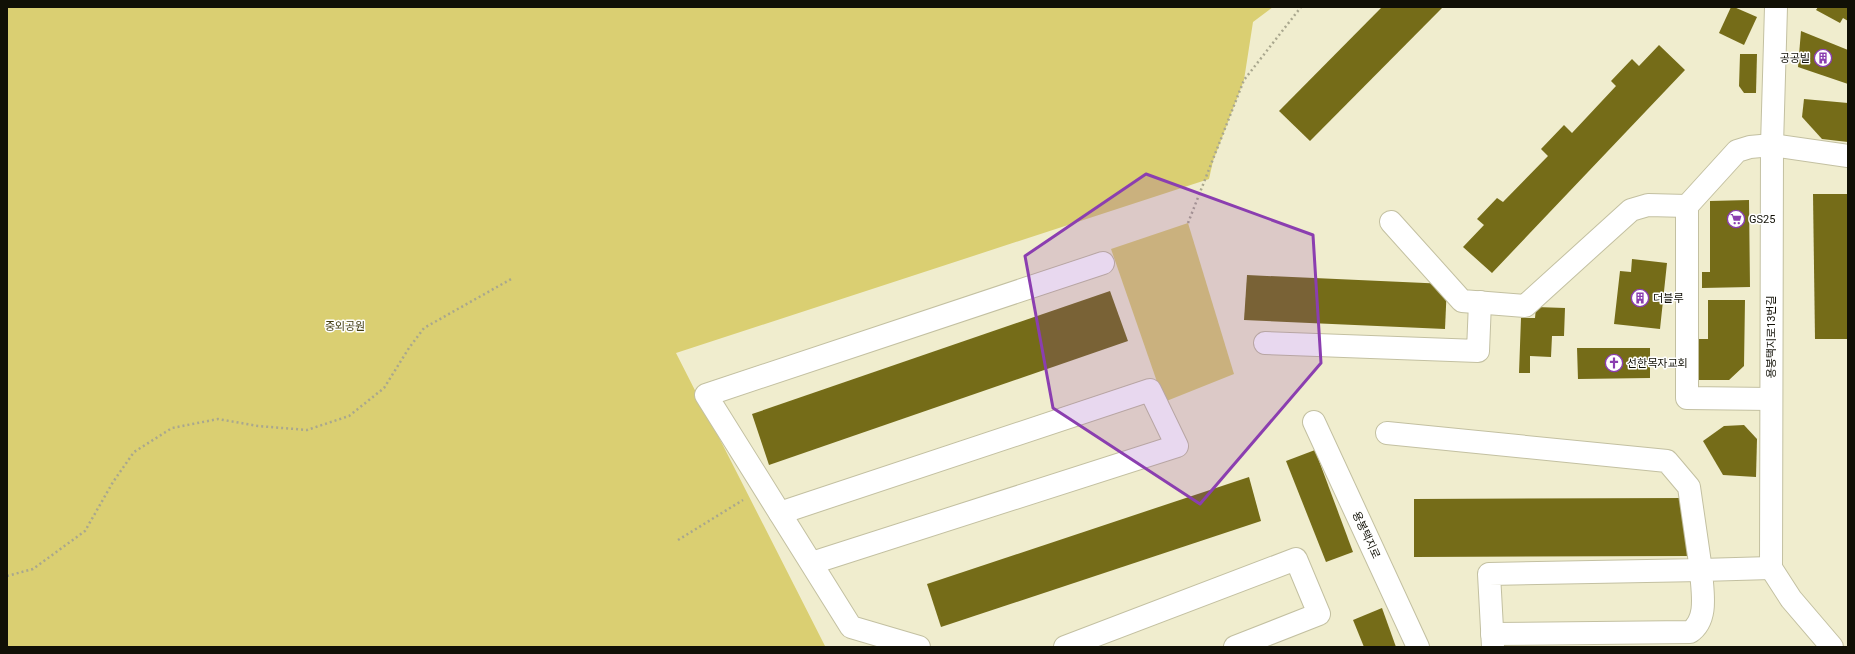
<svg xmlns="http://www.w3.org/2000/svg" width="1855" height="654" viewBox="0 0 1855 654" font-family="Roboto,'Noto Sans KR',sans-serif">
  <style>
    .green { fill: #dacf72 }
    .building { fill: #756c18 }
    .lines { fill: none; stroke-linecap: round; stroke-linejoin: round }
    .minor-casing { stroke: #c3c0a1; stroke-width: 24 }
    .path { stroke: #a9a78e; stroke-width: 2.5; stroke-dasharray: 2 3; stroke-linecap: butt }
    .minor { stroke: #fff; stroke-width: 22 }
    .marked { fill: #8b3eb0; fill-opacity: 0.2; stroke: #8b3eb0; stroke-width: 3; stroke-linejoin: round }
    .labels { text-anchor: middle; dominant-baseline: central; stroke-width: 3; stroke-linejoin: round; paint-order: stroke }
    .poi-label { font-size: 11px; fill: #111006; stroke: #fff; text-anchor: start }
    .park-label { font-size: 11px; fill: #423d11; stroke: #fff }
    .street-label { font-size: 11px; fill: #111006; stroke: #fff }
  </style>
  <rect width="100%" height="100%" fill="#f0edce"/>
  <g class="green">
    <polygon points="7,7 1273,7 1253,22 1244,80 1213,161 1209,179 676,353 825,646 827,647 7,647"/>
    <polygon points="1188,223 1234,374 1164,402 1111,249"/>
  </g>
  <g class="building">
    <polygon points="1382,7 1443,7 1310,141 1279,111"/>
    <polygon points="1731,7 1734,7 1757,17 1744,45 1719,33"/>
    <polygon points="1818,7 1848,7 1848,21 1843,18 1840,23 1816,10"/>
    <polygon points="1801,31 1848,50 1848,84 1798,67"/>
    <polygon points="1659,45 1685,70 1492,273 1463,247 1484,225 1477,219 1497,198 1503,202 1548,156 1541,149 1564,125 1572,133 1616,86 1611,81 1632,59 1639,66"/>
    <polygon points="1740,54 1757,54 1756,93 1744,93 1739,86"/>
    <polygon points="1804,99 1848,103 1848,142 1822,139 1802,117"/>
    <polygon points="1813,194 1847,194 1848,339 1815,339"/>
    <polygon points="1749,200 1750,287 1702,288 1702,272 1710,272 1710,201"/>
    <polygon points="1632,259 1667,263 1660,329 1614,324 1620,271 1631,272"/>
    <polygon points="1247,275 1447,284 1445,329 1244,320"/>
    <polygon points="1110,291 1128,341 769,465 752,414"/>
    <polygon points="1708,300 1745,300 1744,366 1729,380 1696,380 1696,339 1708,339"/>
    <polygon points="1536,307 1565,308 1564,336 1552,336 1551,357 1530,356 1530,373 1519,373 1521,318 1535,318"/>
    <polygon points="1577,348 1650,348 1650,378 1578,379"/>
    <polygon points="1744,425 1757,439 1756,477 1723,475 1703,441 1724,426"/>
    <polygon points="1315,450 1353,552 1326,562 1286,461"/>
    <polygon points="1249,477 1261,521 941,627 927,584"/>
    <polygon points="1688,498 1688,556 1414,557 1414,499"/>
    <polygon points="1382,608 1396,647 1364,647 1353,620"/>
  </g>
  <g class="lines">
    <defs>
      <g id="minor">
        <polyline points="1776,7 1772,145 1771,568 1791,599 1832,647"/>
        <polyline points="1391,222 1462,301 1525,306 1631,210 1648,205 1687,206"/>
        <polyline points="1265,343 1478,351 1480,302"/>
        <polyline points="1771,399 1687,398 1687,206 1737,151 1750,147 1772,145 1848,156"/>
        <polyline points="1314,422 1418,647"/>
        <polyline points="1387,433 1667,461 1689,487 1701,570 1489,574 1493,647"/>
        <polyline points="780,513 1150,390 1177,446 812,563"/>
        <path d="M1492 634 1690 632C1709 619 1702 591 1701 570L1771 568"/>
        <polyline points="919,647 851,627 706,395 1103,263"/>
        <polyline points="1065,647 1296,559 1319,614 1235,647"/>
      </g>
    </defs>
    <use href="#minor" class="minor-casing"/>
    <g class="path">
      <polyline points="1188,223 1244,80 1301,7"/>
      <polyline points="678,540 743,500"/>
      <polyline points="7,576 33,569 85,531 113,482 134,452 172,428 218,419 258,426 307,430 349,416 384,388 409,348 424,328 513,278"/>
    </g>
    <use href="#minor" class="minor"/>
  </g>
  <path class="marked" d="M1146 174 1313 235 1321 363 1200 504 1053 408 1025 256Z"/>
  <defs>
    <symbol id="building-ring" viewBox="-11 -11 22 22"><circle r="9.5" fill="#fff" stroke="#8b3eb0" stroke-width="1.5"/><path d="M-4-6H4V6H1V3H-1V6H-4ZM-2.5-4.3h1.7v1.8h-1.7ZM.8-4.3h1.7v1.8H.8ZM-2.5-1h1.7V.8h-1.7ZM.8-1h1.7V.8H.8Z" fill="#8b3eb0"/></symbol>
    <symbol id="supermarket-ring" viewBox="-11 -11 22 22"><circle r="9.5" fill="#fff" stroke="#8b3eb0" stroke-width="1.5"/><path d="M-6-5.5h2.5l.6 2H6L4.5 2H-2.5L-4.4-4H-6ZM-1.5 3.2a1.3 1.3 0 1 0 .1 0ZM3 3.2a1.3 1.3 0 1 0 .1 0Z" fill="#8b3eb0"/></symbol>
    <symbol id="church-ring" viewBox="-11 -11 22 22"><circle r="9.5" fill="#fff" stroke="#8b3eb0" stroke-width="1.5"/><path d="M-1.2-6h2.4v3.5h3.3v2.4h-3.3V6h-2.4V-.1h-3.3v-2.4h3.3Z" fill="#8b3eb0"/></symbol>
  </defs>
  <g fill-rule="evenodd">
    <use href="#building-ring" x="1813" y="48" width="20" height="20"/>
    <use href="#supermarket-ring" x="1726" y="209" width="20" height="20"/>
    <use href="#building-ring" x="1630" y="288" width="20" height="20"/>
    <use href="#church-ring" x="1604" y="353" width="20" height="20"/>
  </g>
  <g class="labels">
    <g class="poi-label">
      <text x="1810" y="58" text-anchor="end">공공빌</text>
      <text x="1749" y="219">GS25</text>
      <text x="1653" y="298">더블루</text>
      <text x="1627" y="363">선한목자교회</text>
    </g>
    <g class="park-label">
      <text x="345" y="326">중외공원</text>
    </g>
    <g class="street-label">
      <text transform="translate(1771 337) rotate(-90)">용봉택지로13번길</text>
      <text transform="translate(1366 535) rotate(65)">용봉택지로</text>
    </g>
  </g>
  <rect width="1855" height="654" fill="none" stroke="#111006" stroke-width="16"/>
</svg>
